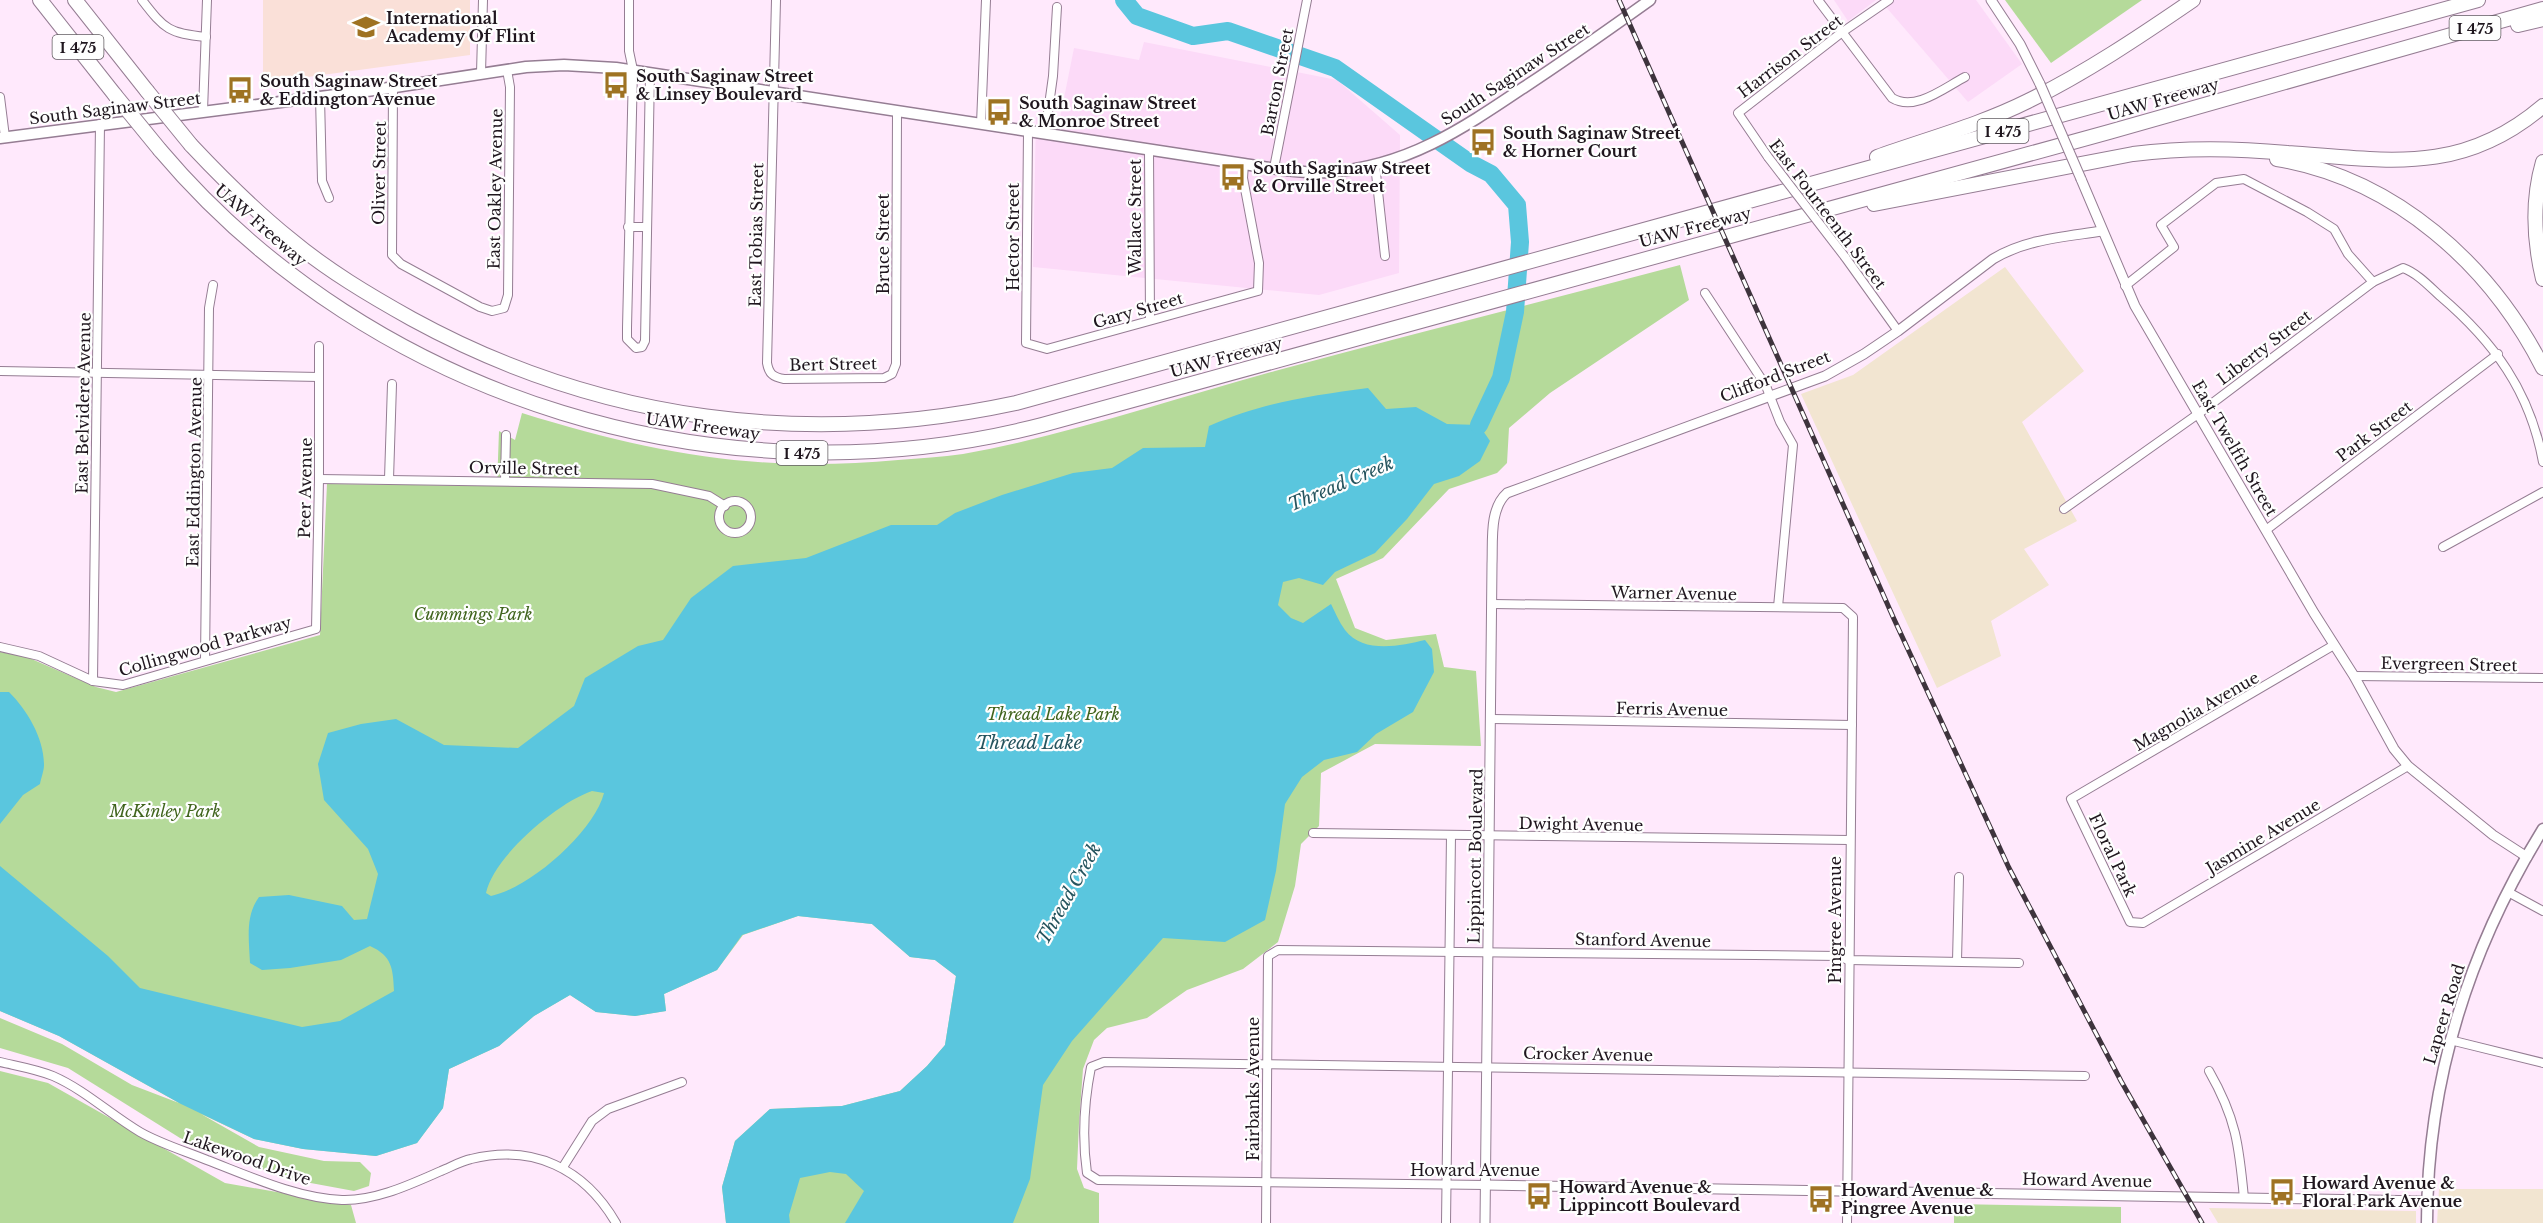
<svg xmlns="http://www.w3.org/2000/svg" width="2543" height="1223" viewBox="0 0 2543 1223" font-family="'Libre Baskerville',serif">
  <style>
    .built { fill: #fcdaf8 }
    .industrial { fill: #f2e5d1 }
    .education { fill: #fae0d8 }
    .green { fill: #b5da9a }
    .water { fill: #5ac6de; fill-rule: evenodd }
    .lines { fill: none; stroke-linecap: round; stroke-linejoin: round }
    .river { stroke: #5ac6de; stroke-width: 18 }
    .minor-casing { stroke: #957d93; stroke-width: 10 }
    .tertiary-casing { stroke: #957d93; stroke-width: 11 }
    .secondary-casing { stroke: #957d93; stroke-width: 13 }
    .motorway-casing { stroke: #957d93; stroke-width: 16 }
    .minor { stroke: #fff; stroke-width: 8 }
    .tertiary { stroke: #fff; stroke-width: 9 }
    .secondary { stroke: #fff; stroke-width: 10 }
    .motorway { stroke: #fff; stroke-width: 14 }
    .rail-casing { stroke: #3e343d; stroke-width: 5 }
    .rail { stroke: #fefefe; stroke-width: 3; stroke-dasharray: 9; stroke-linecap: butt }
    .minor-bridge-casing { stroke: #957d93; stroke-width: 10; stroke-linecap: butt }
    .tertiary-bridge-casing { stroke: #957d93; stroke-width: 11; stroke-linecap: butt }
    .motorway-bridge-casing { stroke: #957d93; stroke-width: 16; stroke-linecap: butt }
    .minor-bridge { stroke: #fff; stroke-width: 8 }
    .tertiary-bridge { stroke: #fff; stroke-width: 9 }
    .motorway-bridge { stroke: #fff; stroke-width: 14 }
    .labels { text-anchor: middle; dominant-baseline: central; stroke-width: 4.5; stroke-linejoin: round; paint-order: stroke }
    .shield { fill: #fefefe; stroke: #625c61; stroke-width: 1.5 }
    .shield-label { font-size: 15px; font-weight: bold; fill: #1f161e }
    .poi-label { font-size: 16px; font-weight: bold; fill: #1f161e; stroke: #fefefe; text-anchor: start }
    .street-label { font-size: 16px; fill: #1f161e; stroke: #fefefe }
    .park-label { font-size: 16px; font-style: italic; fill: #40641d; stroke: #fefefe }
    .water-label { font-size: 18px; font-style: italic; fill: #25545e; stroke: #fefefe }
  </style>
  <rect width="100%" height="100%" fill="#ffe9fc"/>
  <g class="built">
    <polygon points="1834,0 1876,0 1848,21"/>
    <polygon points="1880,0 1976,0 2022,64 1968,102"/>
    <polygon points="1144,42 1337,80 1400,135 1399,273 1319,295 1033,267 1036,117 1059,123 1074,48 1139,60"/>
  </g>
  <g class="industrial">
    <polygon points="2005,267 2084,371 2022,422 2077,521 2024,549 2049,585 1991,621 2001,656 1937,688 1801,394 1853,375"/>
    <polygon points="2439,1189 2543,1189 2543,1223 2437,1223"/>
    <polygon points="2209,1208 2416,1211 2416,1223 2218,1223"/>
  </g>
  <polygon class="education" points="263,0 470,0 470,55 263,83"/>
  <g class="green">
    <polygon points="2005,0 2142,0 2051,63"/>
    <path d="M1680 265 1689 300 1550 393 1509 428 1507 463 1497 473 1449 489 1383 558 1336 579 1355 628 1386 640 1436 634 1444 667 1476 671 1481 746 1375 744 1321 773 1319 826 1301 844 1295 886 1278 942 1243 969 1187 990 1147 1018 1107 1028 1094 1040 1083 1069 1079 1123 1077 1169 1084 1188 1099 1193V1223H726L722 1187 735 1141 770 1109 842 1106 900 1091 927 1066 945 1045 956 976 935 960 910 957 872 924 798 916 743 935 717 970 664 994 666 1011 635 1016 596 1012 570 995 534 1016 499 1046 449 1069 443 1108 417 1143 376 1156 303 1149 254 1139 201 1114 259 1147 324 1161 360 1162 371 1173 369 1186 354 1191 289 1179 206 1149 180 1138 68 1068 0 1048V1018L62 1044 132 1085 179 1103 59 1036 0 1011V652L27 657 96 687 116 692 320 635 327 484 497 486 499 431 515 440 522 413C653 454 760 473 898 460 920 458 942 457 963 454 1069 435 1172 399 1275 371 1410 334 1545 301 1680 265Z"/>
    <polygon points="0,1071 48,1083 225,1183 351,1205 356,1223 0,1223"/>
    <polygon points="1954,1204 2121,1207 2121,1223 1954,1223"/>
  </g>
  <g class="water">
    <path d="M1368 388 1386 409 1416 407 1447 424 1479 425 1490 441 1480 461 1459 476 1434 484 1407 519 1375 553 1335 572 1323 585 1299 578 1283 582 1278 605 1291 618 1303 623 1331 604C1335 612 1339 622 1345 630 1363 654 1400 646 1425 640L1432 649 1434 672 1413 712 1376 734 1357 752 1324 760 1302 777 1285 804 1276 871 1265 920 1225 942 1163 938 1072 1041 1043 1085 1030 1179 1013 1223H845L864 1191 846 1174 830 1172 800 1178 789 1215 790 1223H726L722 1187 735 1141 770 1109 842 1106 900 1091 927 1066 945 1045 956 976 935 960 910 957 872 924 798 916 742 935 717 970 664 994 666 1011 635 1016 596 1012 570 995 534 1016 499 1046 449 1069 443 1108 417 1143 376 1156 303 1149 254 1139 181 1104 59 1036 0 1011V866L108 956 140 988 302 1027 340 1021 394 991C393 968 392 956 370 946L341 960 290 968 262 970 250 963C249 940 245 916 259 897L289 895 342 906 354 920 367 919 378 874 368 849 324 800 318 764 328 733 361 724 396 719 444 745 518 748 574 706 585 678 638 646 663 640 691 598 733 566 806 558 891 525H937L955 513 1002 495 1073 473 1112 468 1143 448 1205 447 1209 426C1264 402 1310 396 1368 388ZM592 791 604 793C594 832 530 888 491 896L486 893C494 856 557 803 592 791Z"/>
    <path d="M0 692H9C27 710 44 738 44 765 44 771 41 778 40 784L23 795 0 824Z"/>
  </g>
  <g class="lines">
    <polyline class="river" points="1124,0 1137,16 1193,36 1228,31 1335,68 1470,163 1491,174 1517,205 1520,242 1515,312 1501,378 1479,425"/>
    <defs>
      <g id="minor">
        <path d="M142 0C165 30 169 33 206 37"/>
        <polyline points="629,0 629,51 633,70 627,328 627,339 636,348 642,347 645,341 650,73"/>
        <path d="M776 0 767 363C769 374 773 377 784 379L884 378 892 374 896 364 897 112"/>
        <path d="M1818 0 1892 98C1915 112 1944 88 1965 77"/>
        <polyline points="481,73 483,0"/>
        <polyline points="393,87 392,255 401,264 480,307 492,311 504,308 508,295 510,87 507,70"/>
        <polyline points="0,97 5,137"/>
        <polyline points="320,97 322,181 329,198"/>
        <polyline points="203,111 207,0"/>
        <polyline points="981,124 986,0"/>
        <polyline points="1028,132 1026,343 1047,349 1258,291 1259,263 1243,178 1244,164"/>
        <polyline points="1045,134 1053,76 1057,7"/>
        <polyline points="1149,150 1150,320"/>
        <polyline points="1768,157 1738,113 1841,33 1889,0"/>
        <polyline points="1375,164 1385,256"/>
        <polyline points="1274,168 1307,0"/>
        <polyline points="628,227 646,227"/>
        <polyline points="1845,257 1898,331"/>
        <polyline points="2125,286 2174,247 2161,225 2216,183 2244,179 2307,212 2334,229 2348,254 2373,282"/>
        <polyline points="1705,293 1766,386 1780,422 1793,445 1778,607"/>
        <polyline points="0,371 319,377"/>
        <polyline points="319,479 652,484 709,496 725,506"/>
        <polyline points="389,479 392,384"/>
        <polyline points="505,481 506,435"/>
        <circle cx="735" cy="517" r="16"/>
        <path d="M2064 509 2198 414 2373 282 2403 268C2417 273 2429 286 2440 296 2494 342 2530 391 2543 462"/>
        <polyline points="2266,530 2498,354"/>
        <polyline points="2443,547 2543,492"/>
        <polyline points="1493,604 1843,608 1853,617 1847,1223"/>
        <polyline points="2334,645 2071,799 2130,922 2143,923 2408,766"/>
        <polyline points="0,647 39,656 93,681 123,685 316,629 319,479 319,346"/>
        <polyline points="205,660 209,308 213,285"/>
        <polyline points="2354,676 2543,678"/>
        <polyline points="93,681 100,124"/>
        <polyline points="1492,719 1852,725"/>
        <polyline points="1313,833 1849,840"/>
        <polyline points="2508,892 2543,911"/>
        <polyline points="1957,961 1959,877"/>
        <polyline points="2450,1040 2543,1063"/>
        <path d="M0 1062C17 1066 36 1069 53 1076 85 1090 111 1115 140 1132 161 1144 185 1151 207 1160 249 1176 296 1198 342 1200 376 1201 411 1184 441 1171 451 1167 461 1161 471 1159 533 1144 584 1168 616 1223"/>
        <path d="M2209 1071C2236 1118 2239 1145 2244 1198"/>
        <polyline points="563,1167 592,1121 608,1109 682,1082"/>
        <path d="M1486 1185 1098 1180 1087 1173C1082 1138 1084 1102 1091 1067L1104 1062 2085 1076"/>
        <polyline points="1266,1223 1268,956 1278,950 1839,956 1848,960 2019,963"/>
        <polyline points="1446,1223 1451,835"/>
      </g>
      <g id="tertiary">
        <polyline points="1991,0 2020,44 2040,84"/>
        <polyline points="2081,179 2135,306 2314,613 2354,676 2394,749 2408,766 2493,835 2527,857"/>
        <polyline points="1486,1185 2427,1201"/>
        <path d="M1485 1223 1492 564C1493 541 1489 509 1507 493L1825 376 1864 354 1898 331 1993 259C2026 239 2064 237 2102 231"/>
      </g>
      <g id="secondary">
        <path d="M0 138 382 89 526 67 564 65 616 68 1244 164C1272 168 1301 174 1330 172 1406 167 1462 129 1523 88 1566 60 1608 30 1650 0"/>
        <path d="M2427 1223C2427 1082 2469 949 2543 829"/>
      </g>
      <g id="motorway">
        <polyline points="40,0 115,95"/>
        <polyline points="75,0 147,91"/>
        <polyline points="2518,25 2543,19"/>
        <path d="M191 145C222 178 254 210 290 239 327 270 369 295 412 319 600 422 807 448 1016 403L2478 0"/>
        <path d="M160 150C373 402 725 507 1042 425L2109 132 2543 9"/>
        <path d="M1877 157C1927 139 1980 125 2028 101 2084 74 2142 35 2193 0"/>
        <path d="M2277 159C2395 179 2490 264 2543 368"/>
        <path d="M2543 162C2532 200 2534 241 2543 279"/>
        <path d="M1874 204 2133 154C2185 147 2235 148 2288 153 2387 160 2461 176 2543 106"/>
      </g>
    </defs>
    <use href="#minor" class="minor-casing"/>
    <use href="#tertiary" class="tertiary-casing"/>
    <use href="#secondary" class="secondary-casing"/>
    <use href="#motorway" class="motorway-casing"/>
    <use href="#minor" class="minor"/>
    <use href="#tertiary" class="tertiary"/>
    <use href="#secondary" class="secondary"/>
    <use href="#motorway" class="motorway"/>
    <defs>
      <polyline id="rail" points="1619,0 1894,619 2009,868 2121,1081 2202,1223"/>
    </defs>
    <use href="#rail" class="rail-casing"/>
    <use href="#rail" class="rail"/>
    <defs>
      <polyline id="minor-bridge" points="1768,157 1845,257"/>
      <polyline id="tertiary-bridge" points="2040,84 2081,179"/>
      <g id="motorway-bridge">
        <polyline points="147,91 191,145"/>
        <polyline points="115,95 160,150"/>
      </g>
    </defs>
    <use href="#minor-bridge" class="minor-bridge-casing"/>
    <use href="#tertiary-bridge" class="tertiary-bridge-casing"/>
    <use href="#motorway-bridge" class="motorway-bridge-casing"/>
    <use href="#minor-bridge" class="minor-bridge"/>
    <use href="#tertiary-bridge" class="tertiary-bridge"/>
    <use href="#motorway-bridge" class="motorway-bridge"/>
  </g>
  <defs>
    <symbol id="school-bare" viewBox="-9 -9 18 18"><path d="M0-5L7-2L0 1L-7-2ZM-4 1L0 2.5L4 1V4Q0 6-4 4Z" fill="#9e7222" stroke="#fefefe" stroke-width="2.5" paint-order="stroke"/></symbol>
    <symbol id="bus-bare" viewBox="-9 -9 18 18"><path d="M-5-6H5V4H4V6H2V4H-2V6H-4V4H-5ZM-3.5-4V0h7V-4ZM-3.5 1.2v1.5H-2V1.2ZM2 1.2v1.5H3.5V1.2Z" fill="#9e7222" stroke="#fefefe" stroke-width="2.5" paint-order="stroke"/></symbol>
  </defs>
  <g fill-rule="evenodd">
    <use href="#school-bare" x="347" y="8" width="38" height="38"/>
    <use href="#bus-bare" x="597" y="66" width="38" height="38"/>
    <use href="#bus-bare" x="221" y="71" width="38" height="38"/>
    <use href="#bus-bare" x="980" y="93" width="38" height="38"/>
    <use href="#bus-bare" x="1464" y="123" width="38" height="38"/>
    <use href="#bus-bare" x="1214" y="158" width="38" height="38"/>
    <use href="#bus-bare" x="2263" y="1173" width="38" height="38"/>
    <use href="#bus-bare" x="1520" y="1177" width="38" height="38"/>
    <use href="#bus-bare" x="1802" y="1180" width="38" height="38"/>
  </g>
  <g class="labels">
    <g class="shield">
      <rect x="2449.5" y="16" width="51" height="24" rx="4.5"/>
      <rect x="52.5" y="35" width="51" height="24" rx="4.5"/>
      <rect x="1977.5" y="119" width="51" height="24" rx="4.5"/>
      <rect x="776.5" y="441" width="51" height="24" rx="4.5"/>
    </g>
    <g class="shield-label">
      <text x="2475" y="28">I 475</text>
      <text x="78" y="47">I 475</text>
      <text x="2003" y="131">I 475</text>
      <text x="802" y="453">I 475</text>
    </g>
    <g class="poi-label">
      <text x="386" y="18">International<tspan x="386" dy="18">Academy Of Flint</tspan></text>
      <text x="636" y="76">South Saginaw Street<tspan x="636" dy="18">&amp; Linsey Boulevard</tspan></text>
      <text x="260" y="81">South Saginaw Street<tspan x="260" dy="18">&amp; Eddington Avenue</tspan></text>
      <text x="1019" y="103">South Saginaw Street<tspan x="1019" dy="18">&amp; Monroe Street</tspan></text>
      <text x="1503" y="133">South Saginaw Street<tspan x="1503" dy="18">&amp; Horner Court</tspan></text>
      <text x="1253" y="168">South Saginaw Street<tspan x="1253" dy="18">&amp; Orville Street</tspan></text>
      <text x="2302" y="1183">Howard Avenue &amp;<tspan x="2302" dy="18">Floral Park Avenue</tspan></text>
      <text x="1559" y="1187">Howard Avenue &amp;<tspan x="1559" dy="18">Lippincott Boulevard</tspan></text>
      <text x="1841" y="1190">Howard Avenue &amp;<tspan x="1841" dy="18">Pingree Avenue</tspan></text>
    </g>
    <g class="street-label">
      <text transform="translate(1790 56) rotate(-37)">Harrison Street</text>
      <text transform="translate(1515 74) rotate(-33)">South Saginaw Street</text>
      <text transform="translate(1277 82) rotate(-79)">Barton Street</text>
      <text transform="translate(2163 99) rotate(-16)">UAW Freeway</text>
      <text transform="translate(115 108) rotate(-7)">South Saginaw Street</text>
      <text transform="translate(379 173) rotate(-89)">Oliver Street</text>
      <text transform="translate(495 189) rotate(-89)">East Oakley Avenue</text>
      <text transform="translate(1828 214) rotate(53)">East Fourteenth Street</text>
      <text transform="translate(1135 217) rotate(-90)">Wallace Street</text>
      <text transform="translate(261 225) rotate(41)">UAW Freeway</text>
      <text transform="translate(1695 227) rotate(-15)">UAW Freeway</text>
      <text transform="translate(756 235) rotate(-89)">East Tobias Street</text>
      <text transform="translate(1013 237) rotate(-90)">Hector Street</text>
      <text transform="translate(883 244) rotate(-90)">Bruce Street</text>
      <text transform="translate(1138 310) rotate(-16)">Gary Street</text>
      <text transform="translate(2264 347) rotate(-37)">Liberty Street</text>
      <text transform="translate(1226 357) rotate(-15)">UAW Freeway</text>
      <text transform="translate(833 364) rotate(-1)">Bert Street</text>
      <text transform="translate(1775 376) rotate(-21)">Clifford Street</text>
      <text transform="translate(83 403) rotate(-89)">East Belvidere Avenue</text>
      <text transform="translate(703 426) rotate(8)">UAW Freeway</text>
      <text transform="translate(2374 431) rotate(-37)">Park Street</text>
      <text transform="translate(2235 448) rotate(60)">East Twelfth Street</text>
      <text transform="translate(524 468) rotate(1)">Orville Street</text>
      <text transform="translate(194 472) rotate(-89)">East Eddington Avenue</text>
      <text transform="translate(305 488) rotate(-89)">Peer Avenue</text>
      <text transform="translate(1674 593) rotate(1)">Warner Avenue</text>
      <text transform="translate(205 646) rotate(-16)">Collingwood Parkway</text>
      <text transform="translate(2449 664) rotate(1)">Evergreen Street</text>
      <text transform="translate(1672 709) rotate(1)">Ferris Avenue</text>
      <text transform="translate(2196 711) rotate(-30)">Magnolia Avenue</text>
      <text transform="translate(1581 824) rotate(1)">Dwight Avenue</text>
      <text transform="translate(2263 836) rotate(-31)">Jasmine Avenue</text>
      <text transform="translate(2113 855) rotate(65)">Floral Park</text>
      <text transform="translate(1475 856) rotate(-89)">Lippincott Boulevard</text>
      <text transform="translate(1835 920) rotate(-90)">Pingree Avenue</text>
      <text transform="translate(1643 940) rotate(1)">Stanford Avenue</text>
      <text transform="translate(2444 1014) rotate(-73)">Lapeer Road</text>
      <text transform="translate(1588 1054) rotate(1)">Crocker Avenue</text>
      <text transform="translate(1253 1089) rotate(-90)">Fairbanks Avenue</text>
      <text transform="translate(247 1158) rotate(19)">Lakewood Drive</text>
      <text x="1475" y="1170">Howard Avenue</text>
      <text transform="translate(2087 1180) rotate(1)">Howard Avenue</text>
    </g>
    <g class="park-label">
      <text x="473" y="614">Cummings Park</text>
      <text x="1053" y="714">Thread Lake Park</text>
      <text x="165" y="811">McKinley Park</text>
    </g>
    <g class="water-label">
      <text transform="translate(1341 484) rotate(-23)">Thread Creek</text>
      <text x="1029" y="743">Thread Lake</text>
      <text transform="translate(1069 894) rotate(-61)">Thread Creek</text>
    </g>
  </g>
</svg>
